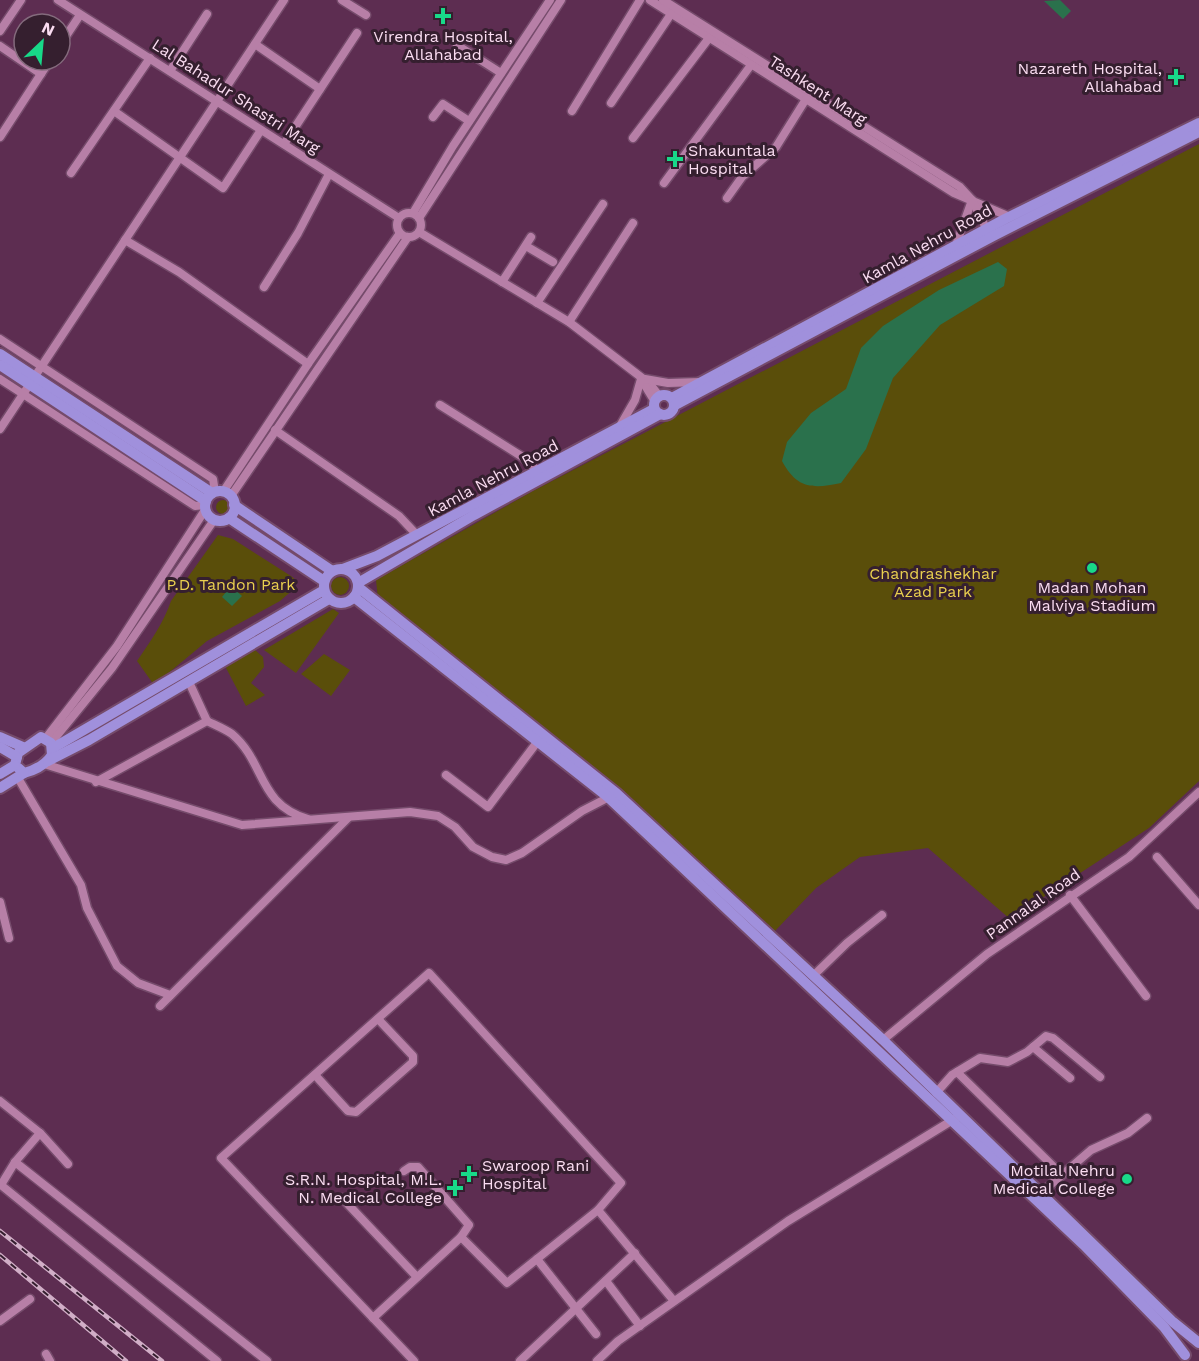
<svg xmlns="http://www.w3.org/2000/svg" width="1199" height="1361" viewBox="0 0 1199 1361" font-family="'Work Sans',sans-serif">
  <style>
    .green { fill: #5a4e0a }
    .water { fill: #2a714c }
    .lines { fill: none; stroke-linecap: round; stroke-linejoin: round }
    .minor-casing { stroke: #754b6b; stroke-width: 11 }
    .major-casing { stroke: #754b6b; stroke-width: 14 }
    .minor { stroke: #b77fa7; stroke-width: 8 }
    .major { stroke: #a090dc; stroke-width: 10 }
    .rail-casing { stroke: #d1aec7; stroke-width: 4.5 }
    .rail { stroke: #351f2f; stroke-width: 2; stroke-dasharray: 7; stroke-linecap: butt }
    .poi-dot { fill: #18d989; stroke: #351f2f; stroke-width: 2 }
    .labels { text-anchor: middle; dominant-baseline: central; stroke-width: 6; stroke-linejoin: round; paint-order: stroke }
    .poi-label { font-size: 16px; fill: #fbddf2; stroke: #351f2f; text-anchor: end }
    .street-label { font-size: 16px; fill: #fbddf2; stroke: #351f2f }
    .park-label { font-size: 16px; fill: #ead04f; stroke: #351f2f }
  </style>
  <rect width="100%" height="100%" fill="#5d2d51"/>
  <g class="green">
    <polygon points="1199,144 1199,781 1149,828 1010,919 928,848 860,857 816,888 775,931 613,783 378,599 376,580 531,492"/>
    <circle cx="223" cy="507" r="7"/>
    <path d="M218 535 233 539 291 576 296 580 295 588 280 601 207 641 154 685 137 661C150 642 164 622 171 601Z"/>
    <circle cx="340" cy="586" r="9"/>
    <polygon points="333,609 339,613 296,673 264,650"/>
    <polygon points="255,650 263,657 264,667 251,683 265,695 246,706 225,666"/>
    <polygon points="324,654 350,670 331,696 301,674"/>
  </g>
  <g class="water">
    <polygon points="1060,0 1071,11 1063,19 1044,1"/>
    <path d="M998 262 1007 269 1004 286 940 325 893 378 866 449 841 483C813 489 797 489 782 461L787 442 811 413 846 389 861 348 883 326 939 290Z"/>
    <polygon points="231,586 242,596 232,606 222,597"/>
  </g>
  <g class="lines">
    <defs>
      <g id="minor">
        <polyline points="58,0 399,218"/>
        <polyline points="342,0 366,15"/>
        <polyline points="650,0 954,193 1010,217"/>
        <polyline points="663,0 960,187 972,200 989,234"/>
        <polyline points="0,31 21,0"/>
        <polyline points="255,44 320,89"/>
        <polyline points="60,45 80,15"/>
        <polyline points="457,45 501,73"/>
        <polyline points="0,46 41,74"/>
        <polyline points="170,71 207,14"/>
        <polyline points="611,103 671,14"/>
        <polyline points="114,111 223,188 261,130"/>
        <polyline points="572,111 640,0"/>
        <polyline points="433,117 443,104 469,121"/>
        <polyline points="0,137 50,60"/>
        <polyline points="633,138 709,38"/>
        <polyline points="284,144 357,33"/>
        <polyline points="71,173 150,58"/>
        <polyline points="664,183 751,65"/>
        <polyline points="727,198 742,177 776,147 806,99"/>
        <circle cx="409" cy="225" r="12"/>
        <polyline points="413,213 453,146 550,0"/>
        <polyline points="419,218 561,0"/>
        <polyline points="419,232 569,322 650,384 660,397"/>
        <polyline points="125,240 179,272 308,364"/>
        <polyline points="956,245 972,200"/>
        <polyline points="526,246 553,262"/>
        <polyline points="502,282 531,237"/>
        <polyline points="264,287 298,233 329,174"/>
        <polyline points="537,303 603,204"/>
        <polyline points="569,322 633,223"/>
        <polyline points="0,339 213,479 215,492"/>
        <polyline points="0,379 195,506 205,505"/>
        <polyline points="641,379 655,402"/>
        <polyline points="645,379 668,383 700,382"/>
        <polyline points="440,405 521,456 538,471"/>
        <polyline points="620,426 635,400 641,379"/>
        <polyline points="0,429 284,0"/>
        <polyline points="275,430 399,516 417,535"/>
        <polyline points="223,492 308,364 400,233"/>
        <polyline points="231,496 408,237"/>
        <path d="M207 721C215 725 225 729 232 734 266 763 257 804 308 819"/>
        <polyline points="46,738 117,646 205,510"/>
        <polyline points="51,743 112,668 214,520"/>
        <polyline points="44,764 242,825 410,812 438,816 455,827 473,847 492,857 506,860 522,853 582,811 613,795"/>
        <polyline points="446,775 488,807 541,737"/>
        <polyline points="18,778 81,885 87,908 117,966 138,983 170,995"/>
        <polyline points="96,782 207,721 189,682"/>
        <polyline points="1157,857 1199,905"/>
        <polyline points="1070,895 1146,996"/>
        <polyline points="0,902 9,938"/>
        <polyline points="813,976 847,943 882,915"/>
        <polyline points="160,1006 348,818"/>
        <polyline points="883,1040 987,954 1129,857 1199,792"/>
        <polyline points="1033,1047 1070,1078"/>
        <polyline points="957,1072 1062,1175"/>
        <polyline points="315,1075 348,1111 356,1112 413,1062 413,1056 378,1019"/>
        <polyline points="936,1093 952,1075 980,1058 1008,1062 1027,1052 1046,1036 1053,1038 1100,1077"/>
        <polyline points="0,1101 40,1133 68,1164"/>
        <polyline points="40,1133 15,1162 1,1185 217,1361"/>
        <polyline points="15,1162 267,1361"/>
        <polyline points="404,1171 410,1167 418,1167 469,1225 461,1237 507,1283 598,1210 621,1183 429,973 221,1158 414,1361"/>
        <polyline points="1041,1193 1091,1150 1128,1133 1147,1118"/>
        <polyline points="342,1198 417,1277"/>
        <polyline points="598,1210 674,1301"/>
        <polyline points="537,1259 596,1334"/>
        <polyline points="606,1281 640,1326"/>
        <polyline points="373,1318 461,1237"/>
        <polyline points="0,1321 30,1299"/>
        <polyline points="46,1354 50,1361"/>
        <polyline points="520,1361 635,1253"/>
        <polyline points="597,1361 618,1341 788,1221 956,1118"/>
      </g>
      <g id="major">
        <polyline points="0,354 212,493"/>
        <polyline points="0,365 206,501"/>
        <circle cx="664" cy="405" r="10"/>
        <polyline points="672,398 1005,219 1199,123"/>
        <polyline points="675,405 995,235 1199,132"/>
        <circle cx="220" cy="506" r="15"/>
        <polyline points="234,505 332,571"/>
        <polyline points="229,518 324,581"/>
        <circle cx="341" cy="586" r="17"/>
        <polyline points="343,569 377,556 654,409"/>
        <polyline points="358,583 474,515 660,414"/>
        <polyline points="358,587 616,793 883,1040 1173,1322 1199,1343"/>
        <polyline points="354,597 608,797 1084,1245 1164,1327 1185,1355"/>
        <polyline points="0,737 23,747"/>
        <path d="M41 737 51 743 52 755C45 765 36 770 24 773L15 765 18 753Z"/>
        <polyline points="0,747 17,757"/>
        <polyline points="53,748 324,590"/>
        <polyline points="48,761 89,740 329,599"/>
        <polyline points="0,774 15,765"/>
        <polyline points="0,788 24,773"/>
      </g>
    </defs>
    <use href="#minor" class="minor-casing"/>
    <use href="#major" class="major-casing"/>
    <use href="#minor" class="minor"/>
    <use href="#major" class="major"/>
    <defs>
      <g id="rail">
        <polyline points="0,1231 162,1361"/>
        <polyline points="0,1255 126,1361"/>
      </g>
    </defs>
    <use href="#rail" class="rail-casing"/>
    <use href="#rail" class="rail"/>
  </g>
  <g class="poi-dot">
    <path d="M440 7h6v6h6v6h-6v6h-6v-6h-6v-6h6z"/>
    <path d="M1173 68h6v6h6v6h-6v6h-6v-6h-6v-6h6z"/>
    <path d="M672 150h6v6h6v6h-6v6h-6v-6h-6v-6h6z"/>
    <circle cx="1092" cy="568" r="6"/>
    <path d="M466 1165h6v6h6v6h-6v6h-6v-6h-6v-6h6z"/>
    <circle cx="1127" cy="1179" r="6"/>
    <path d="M452 1179h6v6h6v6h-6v6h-6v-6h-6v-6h6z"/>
  </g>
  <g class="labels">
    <g class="poi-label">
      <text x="443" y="36" text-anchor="middle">Virendra Hospital,<tspan x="443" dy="18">Allahabad</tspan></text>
      <text x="1162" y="68">Nazareth Hospital,<tspan x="1162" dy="18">Allahabad</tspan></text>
      <text x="688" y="150" text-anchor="start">Shakuntala<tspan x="688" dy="18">Hospital</tspan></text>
      <text x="1092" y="587" text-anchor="middle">Madan Mohan<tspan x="1092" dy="18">Malviya Stadium</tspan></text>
      <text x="482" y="1165" text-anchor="start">Swaroop Rani<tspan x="482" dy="18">Hospital</tspan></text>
      <text x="1115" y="1170">Motilal Nehru<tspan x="1115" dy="18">Medical College</tspan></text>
      <text x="442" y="1179">S.R.N. Hospital, M.L.<tspan x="442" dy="18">N. Medical College</tspan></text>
    </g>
    <g class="street-label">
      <text transform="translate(818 90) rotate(33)">Tashkent Marg</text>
      <text transform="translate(236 96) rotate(33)">Lal Bahadur Shastri Marg</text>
      <text transform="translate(927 244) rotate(-29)">Kamla Nehru Road</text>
      <text transform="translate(493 478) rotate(-28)">Kamla Nehru Road</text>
      <text transform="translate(1033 904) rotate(-35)">Pannalal Road</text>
    </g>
    <g class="park-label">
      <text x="933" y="573">Chandrashekhar<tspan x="933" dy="18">Azad Park</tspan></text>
      <text x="231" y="584">P.D. Tandon Park</text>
    </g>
  </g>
  <g transform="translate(42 42) rotate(26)"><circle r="28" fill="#351f2f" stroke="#846b7d" stroke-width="1.5"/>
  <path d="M0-4.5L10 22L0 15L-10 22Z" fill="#18d989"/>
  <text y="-9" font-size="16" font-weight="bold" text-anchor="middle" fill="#fbddf2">N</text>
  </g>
</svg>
